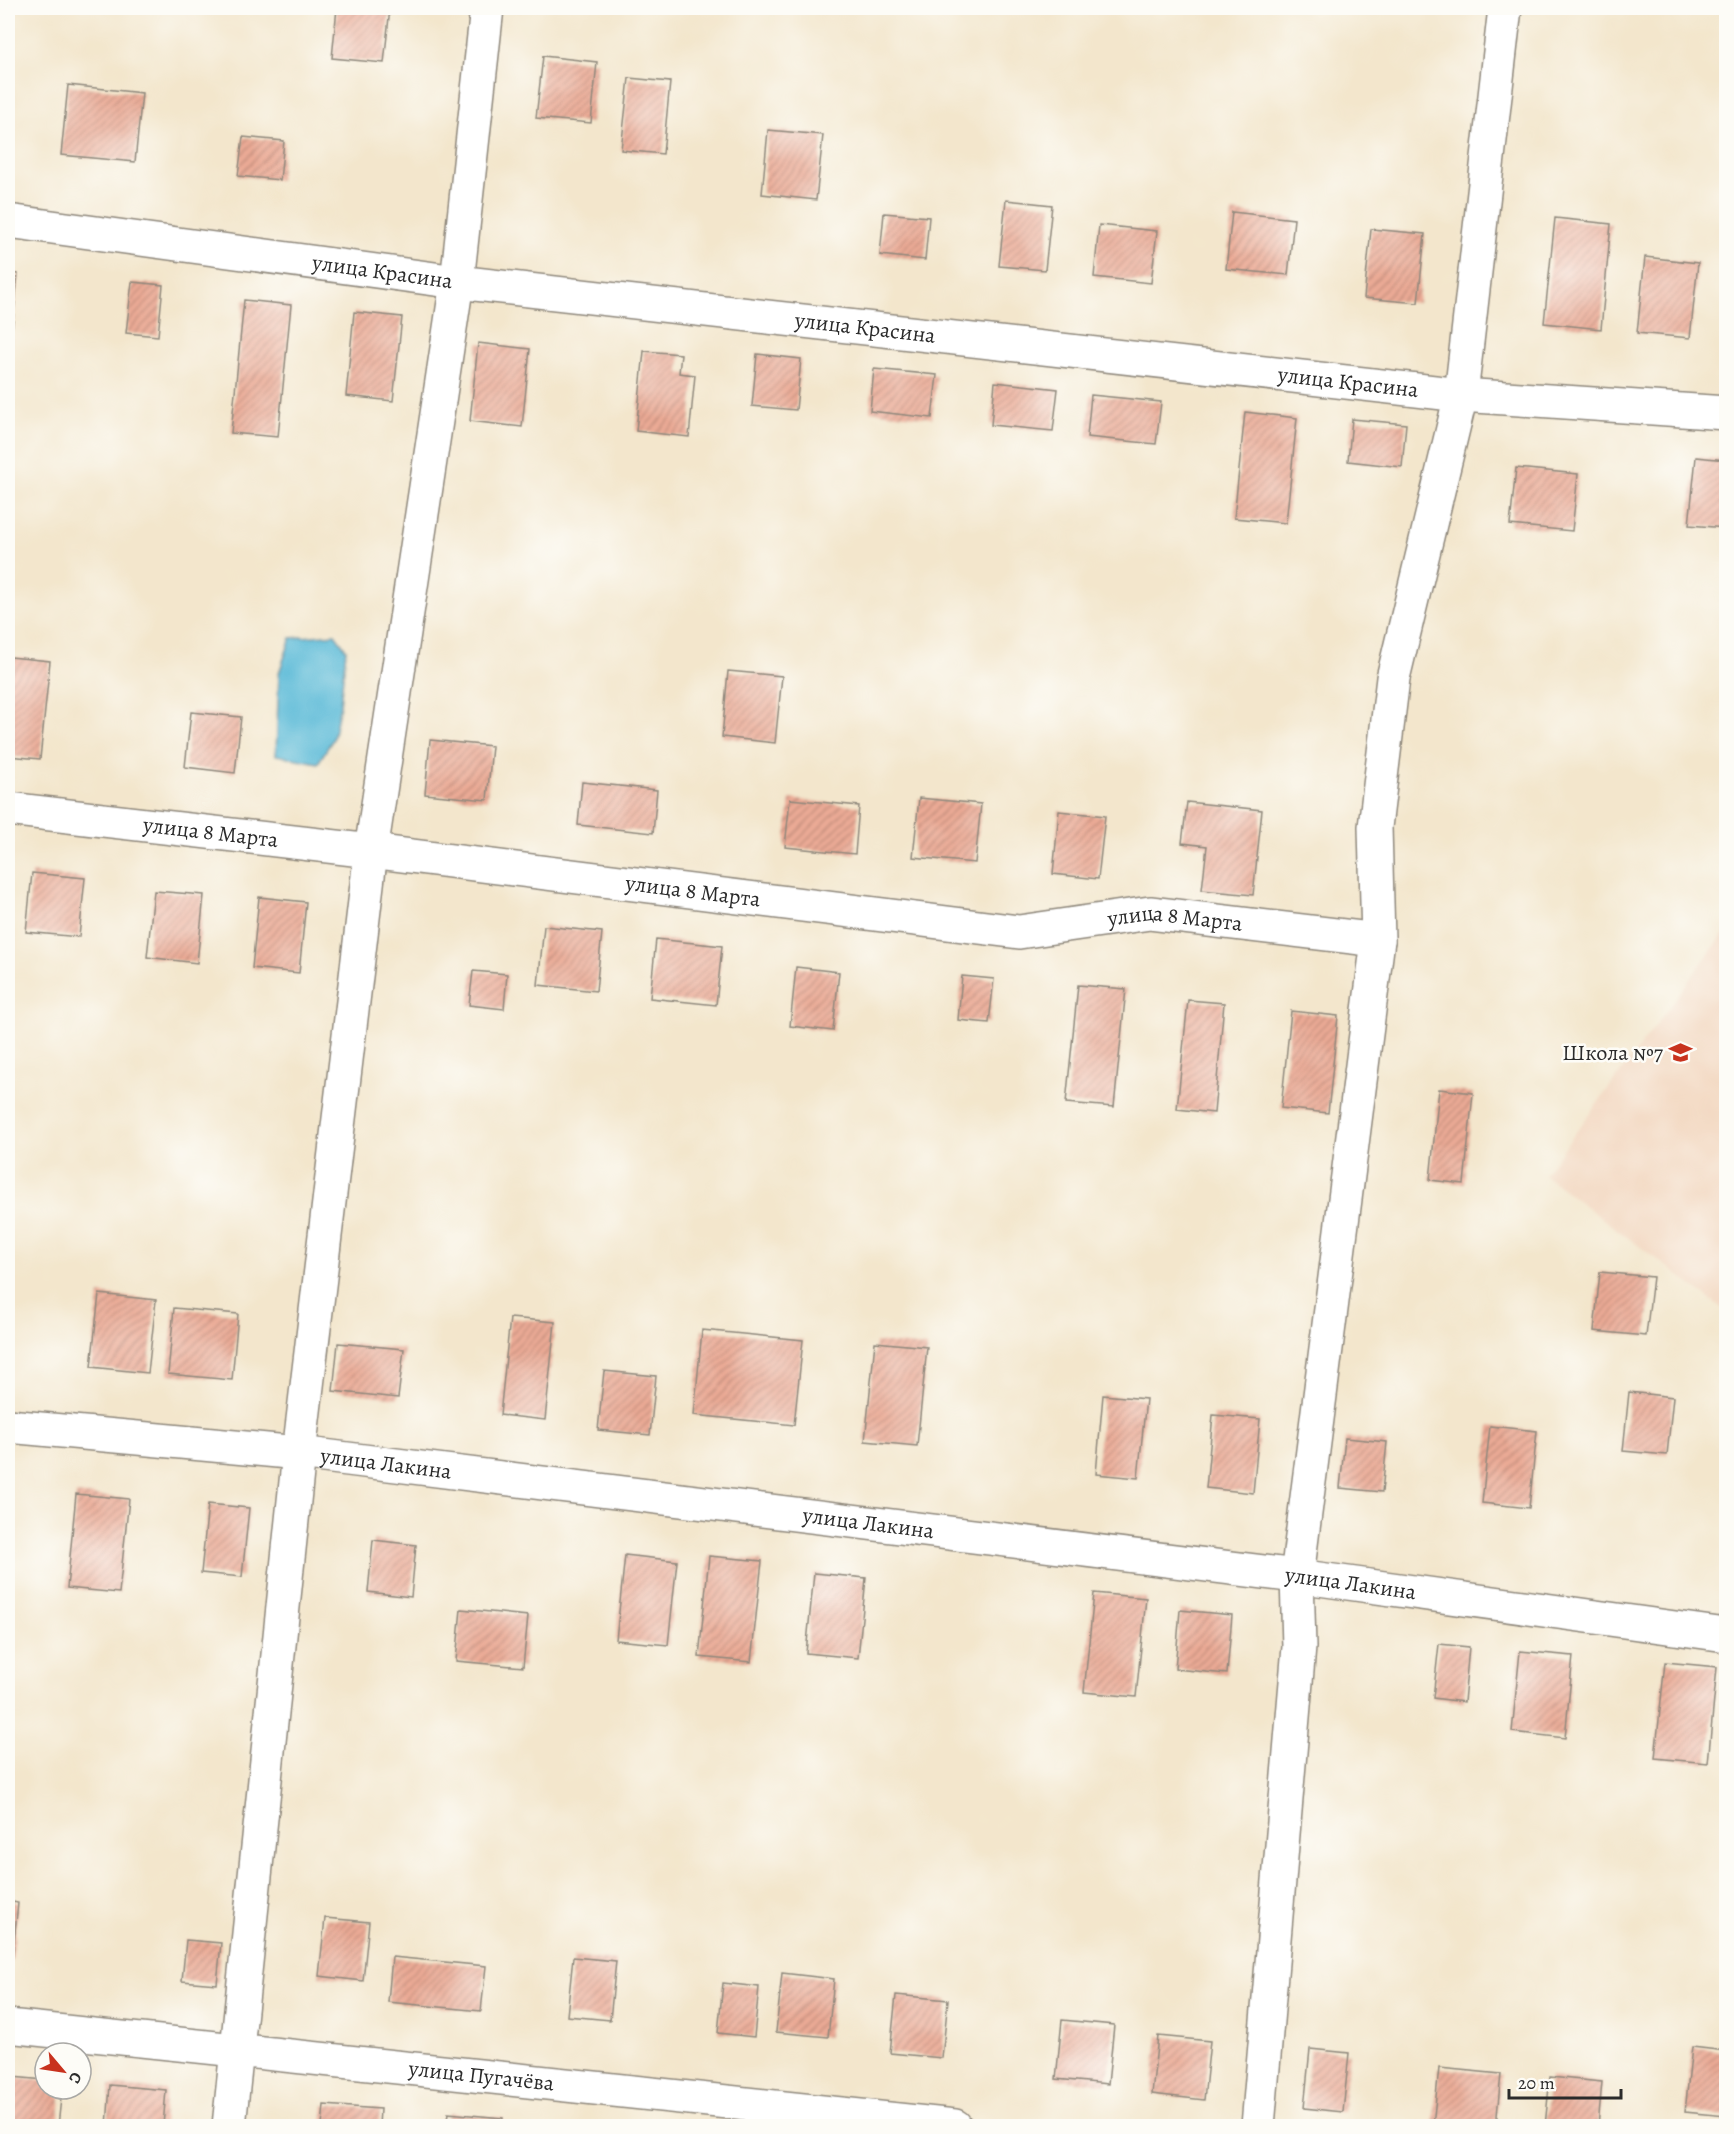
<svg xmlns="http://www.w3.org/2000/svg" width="1734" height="2134" viewBox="0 0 1734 2134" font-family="Alegreya,serif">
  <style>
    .built { fill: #f2d5bd }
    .water { fill: #59b9d7; stroke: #427281; stroke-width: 1.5 }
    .building { fill: url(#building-hatch) }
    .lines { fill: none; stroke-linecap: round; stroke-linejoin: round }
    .minor-casing { stroke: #8f887c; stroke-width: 36 }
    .minor { stroke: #fff; stroke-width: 33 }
    .labels { text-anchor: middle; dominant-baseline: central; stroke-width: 5; stroke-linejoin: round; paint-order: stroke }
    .street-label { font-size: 22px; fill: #2b2b2b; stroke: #fdfcf7 }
    .poi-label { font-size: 22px; fill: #2b2b2b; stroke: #fdfcf7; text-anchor: end }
  </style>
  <defs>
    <pattern id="building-hatch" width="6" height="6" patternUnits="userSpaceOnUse" patternTransform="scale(1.5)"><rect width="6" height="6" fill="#ebaa95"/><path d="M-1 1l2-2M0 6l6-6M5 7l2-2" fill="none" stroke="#bf8b7a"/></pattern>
  </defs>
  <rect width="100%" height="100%" fill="#fdfcf7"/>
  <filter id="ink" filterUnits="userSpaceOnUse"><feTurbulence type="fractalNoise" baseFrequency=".0167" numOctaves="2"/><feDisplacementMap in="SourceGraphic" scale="12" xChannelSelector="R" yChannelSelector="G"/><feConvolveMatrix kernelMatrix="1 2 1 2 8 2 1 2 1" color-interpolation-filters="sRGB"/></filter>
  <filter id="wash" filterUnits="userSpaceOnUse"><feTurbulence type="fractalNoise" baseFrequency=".008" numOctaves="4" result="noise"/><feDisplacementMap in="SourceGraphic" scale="24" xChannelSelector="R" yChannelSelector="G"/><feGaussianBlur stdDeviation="1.35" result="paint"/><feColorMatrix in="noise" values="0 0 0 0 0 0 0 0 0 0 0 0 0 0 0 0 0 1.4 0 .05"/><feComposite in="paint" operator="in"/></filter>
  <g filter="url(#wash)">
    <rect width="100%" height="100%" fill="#f3e6cc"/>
    <polygon class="built" points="1726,931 1726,1311 1544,1175"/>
    <polygon class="water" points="335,634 346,649 340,705 333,739 318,763 276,755 279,673 291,638"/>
    <g id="blocks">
      <g class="building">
        <polygon points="337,8 390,8 384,63 332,58"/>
        <polygon points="543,56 597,62 591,123 536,118"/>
        <polygon points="629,78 670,82 663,154 621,150"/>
        <polygon points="68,85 142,93 135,162 61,155"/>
        <polygon points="768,130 823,135 816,200 762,194"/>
        <polygon points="243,137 284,141 280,180 238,176"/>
        <polygon points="1006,200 1052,205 1045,270 999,266"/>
        <polygon points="1232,212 1294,219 1288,275 1226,269"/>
        <polygon points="884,213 929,217 925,260 880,255"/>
        <polygon points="1555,218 1611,224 1601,329 1544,323"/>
        <polygon points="1099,225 1157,231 1151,283 1094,277"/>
        <polygon points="1371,229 1425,234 1418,303 1364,298"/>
        <polygon points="1645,257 1698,263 1690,338 1637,333"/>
        <polygon points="8,273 18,274 9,358 8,358"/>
        <polygon points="132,282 163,285 158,336 126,333"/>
        <polygon points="244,300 291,305 278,437 231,433"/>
        <polygon points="354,312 402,317 393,401 346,396"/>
        <polygon points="478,343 530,349 522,427 470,421"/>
        <polygon points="644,351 681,354 679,373 695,375 689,437 636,431"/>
        <polygon points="757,354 801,359 796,410 752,406"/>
        <polygon points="874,369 937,375 932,418 870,411"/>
        <polygon points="995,382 1058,389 1053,431 991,425"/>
        <polygon points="1091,395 1161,402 1156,444 1087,437"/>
        <polygon points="1245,412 1297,418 1286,523 1234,518"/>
        <polygon points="1352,419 1406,424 1402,467 1348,461"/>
        <polygon points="1696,457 1726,460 1726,528 1689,525"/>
        <polygon points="1516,468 1578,474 1572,531 1510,525"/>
        <polygon points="10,657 50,661 40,759 8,756 8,677"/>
        <polygon points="728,671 782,676 775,743 722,737"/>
        <polygon points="191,712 241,717 235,773 185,767"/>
        <polygon points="430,740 492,746 487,800 425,794"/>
        <polygon points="582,782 657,790 653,833 578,825"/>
        <polygon points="919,798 981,804 975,863 913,857"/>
        <polygon points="790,799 859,806 855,854 785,847"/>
        <polygon points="1187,802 1262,810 1253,895 1202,890 1207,846 1182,843"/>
        <polygon points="1059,811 1105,816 1098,879 1053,874"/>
        <polygon points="32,873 85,878 79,937 26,932"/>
        <polygon points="154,891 204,895 197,963 147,957"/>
        <polygon points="259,897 306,902 299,973 252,968"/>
        <polygon points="544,926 602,932 596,991 538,985"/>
        <polygon points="656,939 722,946 716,1005 650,998"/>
        <polygon points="796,967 839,972 833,1031 790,1026"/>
        <polygon points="473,971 507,974 504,1009 469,1005"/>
        <polygon points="962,976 994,979 989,1023 958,1020"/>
        <polygon points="1078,985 1126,989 1114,1107 1066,1103"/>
        <polygon points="1188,1000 1224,1003 1214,1113 1177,1109"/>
        <polygon points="1291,1011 1338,1016 1328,1113 1281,1108"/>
        <polygon points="1439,1089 1473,1093 1464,1184 1430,1180"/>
        <polygon points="1600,1272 1653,1277 1646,1336 1594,1331"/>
        <polygon points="99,1294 156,1300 148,1373 91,1367"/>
        <polygon points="174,1308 238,1314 232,1380 168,1374"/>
        <polygon points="510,1318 555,1322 545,1420 500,1415"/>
        <polygon points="702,1330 803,1340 794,1425 694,1415"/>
        <polygon points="875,1342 927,1347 917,1446 865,1441"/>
        <polygon points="338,1343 404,1349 398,1398 333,1391"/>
        <polygon points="604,1371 656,1376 650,1435 598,1430"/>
        <polygon points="1629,1392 1673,1397 1667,1455 1623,1451"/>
        <polygon points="1103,1395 1146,1399 1138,1478 1096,1474"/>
        <polygon points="1213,1415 1260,1419 1253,1493 1206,1488"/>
        <polygon points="1490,1426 1537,1431 1529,1508 1482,1503"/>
        <polygon points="1345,1438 1387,1442 1382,1492 1340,1488"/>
        <polygon points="76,1494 129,1499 119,1593 67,1588"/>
        <polygon points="208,1504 249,1508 242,1577 201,1573"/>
        <polygon points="373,1540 416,1545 411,1597 368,1592"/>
        <polygon points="625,1555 677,1561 668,1645 616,1640"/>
        <polygon points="709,1556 762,1561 751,1662 699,1657"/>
        <polygon points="814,1573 866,1578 858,1658 806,1653"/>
        <polygon points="1094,1593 1146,1598 1136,1697 1084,1692"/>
        <polygon points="461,1609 528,1616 523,1667 456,1661"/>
        <polygon points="1180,1610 1232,1615 1227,1674 1175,1669"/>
        <polygon points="1439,1644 1469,1647 1464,1702 1433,1698"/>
        <polygon points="1520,1651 1573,1656 1565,1738 1512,1732"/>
        <polygon points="1665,1662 1717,1667 1708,1763 1655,1758"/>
        <polygon points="8,1901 18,1903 12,1961 8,1961"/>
        <polygon points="325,1918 369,1922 363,1981 319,1976"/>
        <polygon points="186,1940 221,1943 217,1984 182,1981"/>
        <polygon points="392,1957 486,1966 481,2011 388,2002"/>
        <polygon points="573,1957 616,1961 610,2020 567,2016"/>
        <polygon points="782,1973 834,1979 828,2037 776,2032"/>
        <polygon points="723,1983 759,1987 754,2037 718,2033"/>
        <polygon points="896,1995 948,2000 942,2058 890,2053"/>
        <polygon points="1062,2020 1114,2025 1108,2084 1056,2079"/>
        <polygon points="1158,2036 1210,2041 1204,2100 1152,2094"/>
        <polygon points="1692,2047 1726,2051 1726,2116 1685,2112"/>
        <polygon points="1310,2049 1349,2053 1343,2112 1304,2108"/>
        <polygon points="1439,2068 1501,2074 1496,2126 1433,2126"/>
        <polygon points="12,2077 45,2080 45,2089 62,2089 58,2126 8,2126"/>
        <polygon points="1550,2077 1602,2082 1598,2126 1545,2126"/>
        <polygon points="110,2085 166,2090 163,2126 107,2126"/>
        <polygon points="324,2105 380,2109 379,2126 322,2126"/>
        <polygon points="448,2113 503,2118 502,2126 446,2126"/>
      </g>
    </g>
  </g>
  <g filter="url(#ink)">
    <use href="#blocks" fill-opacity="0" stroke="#8f887c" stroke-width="1.5"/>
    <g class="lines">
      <defs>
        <g id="minor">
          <path id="s1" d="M8 221 457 282 1461 395 1726 413"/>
          <path id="s2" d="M8 809 371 851 1019 932 1150 913 1378 940"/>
          <path id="s3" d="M8 1426 299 1453 1297 1576 1726 1635"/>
          <path id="s4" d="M8 2026 955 2126"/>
          <polyline points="229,2126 299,1453 371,851 457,282 487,8"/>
          <polyline points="1258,2126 1299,1647 1297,1576 1378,940 1375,827 1393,678 1461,395 1505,8"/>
        </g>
      </defs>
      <use href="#minor" class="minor-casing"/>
      <use href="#minor" class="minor"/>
    </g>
  </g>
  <defs>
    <symbol id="school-bare" viewBox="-9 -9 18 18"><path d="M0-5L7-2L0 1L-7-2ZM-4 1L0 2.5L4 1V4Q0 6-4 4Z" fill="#c8321e" stroke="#fdfcf7" stroke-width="2.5" paint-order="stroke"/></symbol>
  </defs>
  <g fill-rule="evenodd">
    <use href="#school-bare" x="1664" y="1036" width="33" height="33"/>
  </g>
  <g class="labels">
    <g class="street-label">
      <text stroke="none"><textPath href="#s1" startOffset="378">улица Красина</textPath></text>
      <text stroke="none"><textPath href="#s1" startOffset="864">улица Красина</textPath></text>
      <text stroke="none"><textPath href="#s1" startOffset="1350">улица Красина</textPath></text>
      <text stroke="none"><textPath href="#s2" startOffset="204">улица 8 Марта</textPath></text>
      <text stroke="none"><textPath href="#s2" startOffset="690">улица 8 Марта</textPath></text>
      <text stroke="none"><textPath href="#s2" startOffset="1176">улица 8 Марта</textPath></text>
      <text stroke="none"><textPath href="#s3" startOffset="380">улица Лакина</textPath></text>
      <text stroke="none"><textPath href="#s3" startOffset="866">улица Лакина</textPath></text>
      <text stroke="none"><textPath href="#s3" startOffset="1352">улица Лакина</textPath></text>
      <text stroke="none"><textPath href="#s4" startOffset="476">улица Пугачёва</textPath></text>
    </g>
    <g class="poi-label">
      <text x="1663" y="1053">Школа №7</text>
    </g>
  </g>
  <rect width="1734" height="2134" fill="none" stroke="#fdfcf7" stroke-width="30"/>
  <g transform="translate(63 2071) rotate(119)"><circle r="28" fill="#fdfcf7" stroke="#a9a8a5" stroke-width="1.5"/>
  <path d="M0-4.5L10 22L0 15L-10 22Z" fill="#c8321e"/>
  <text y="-9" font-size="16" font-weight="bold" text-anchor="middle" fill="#2b2b2b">С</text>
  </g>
  <path d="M1509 2089v9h112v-9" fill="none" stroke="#2b2b2b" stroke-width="3"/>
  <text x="1518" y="2089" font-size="18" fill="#2b2b2b" stroke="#fdfcf7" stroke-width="4.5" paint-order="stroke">20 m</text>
</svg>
